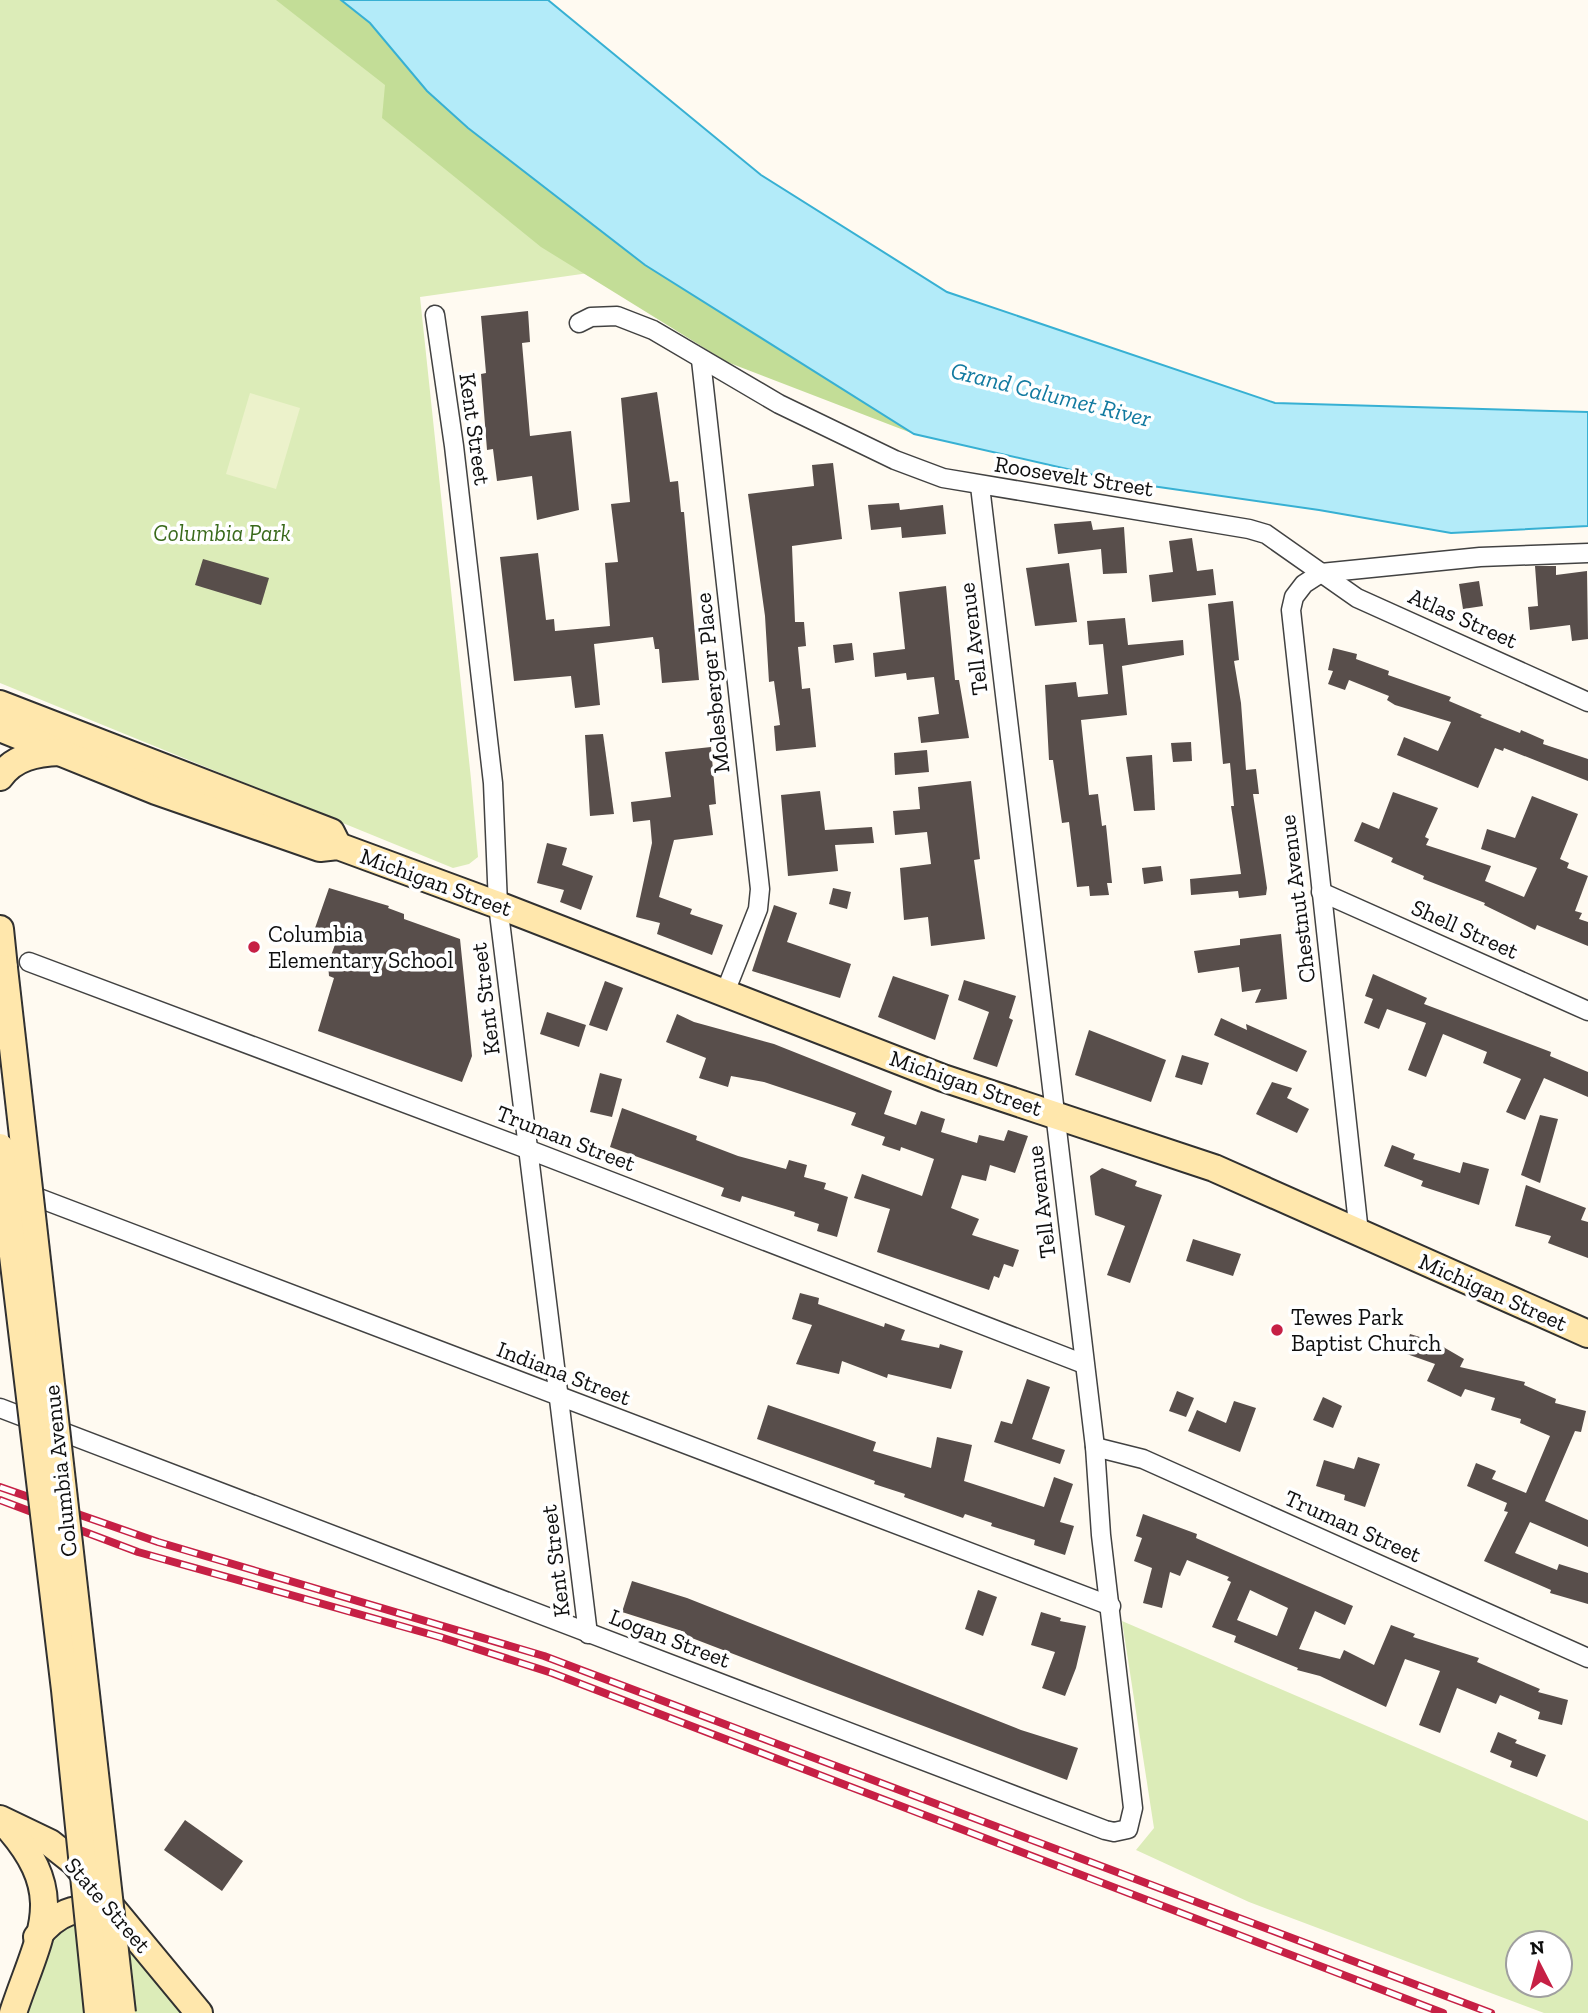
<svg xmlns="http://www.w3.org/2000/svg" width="1588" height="2013" viewBox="0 0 1588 2013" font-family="'Zilla Slab',serif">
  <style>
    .green { fill: #dcecb8; fill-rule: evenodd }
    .forest { fill: #c3dd97 }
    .pitch { fill: #ecf2cb }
    .water { fill: #b3ebf9; stroke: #37b0d3; stroke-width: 2 }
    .building { fill: #584e4b; fill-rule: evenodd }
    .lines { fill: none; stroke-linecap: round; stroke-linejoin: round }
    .street-casing { stroke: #424242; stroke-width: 21 }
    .secondary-casing { stroke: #313131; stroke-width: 30 }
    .street { stroke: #fff; stroke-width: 18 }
    .secondary { stroke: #ffe7ac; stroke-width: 26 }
    .rail-casing { stroke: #c62045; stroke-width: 8 }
    .rail { stroke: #fff; stroke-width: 5; stroke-dasharray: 16; stroke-linecap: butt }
    .secondary-bridge-casing { stroke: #313131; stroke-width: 30; stroke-linecap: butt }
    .secondary-bridge { stroke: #ffe7ac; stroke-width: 26 }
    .poi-dot { fill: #c62045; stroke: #fff; stroke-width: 2.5 }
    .labels { text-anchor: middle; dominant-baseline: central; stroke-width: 7; stroke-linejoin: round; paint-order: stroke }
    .street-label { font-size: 23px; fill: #0f0f0f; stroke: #fff }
    .park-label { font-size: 23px; font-style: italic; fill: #3a6a1c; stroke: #fff }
    .poi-label { font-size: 23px; fill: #0f0f0f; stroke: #fff; text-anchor: start }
    .water-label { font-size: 24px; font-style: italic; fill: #127aa0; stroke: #fff }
  </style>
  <rect width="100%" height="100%" fill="#fffaf1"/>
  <g class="green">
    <polygon points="0,0 341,0 645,265 420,297 471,779 478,857 469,864 453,868 0,683"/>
    <path d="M1122 1621 1588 1821V2013H1544L1249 1902 1136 1850 1154 1828ZM1518 1943H1560V1985H1518Z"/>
    <polygon points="90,1909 199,2013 13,2013 37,1937"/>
  </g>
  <polygon class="forest" points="276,0 341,0 370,23 407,68 468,128 645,265 914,434 727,362 541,247 382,118 385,85"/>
  <polygon class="pitch" points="250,393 300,408 276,489 226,474"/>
  <polygon class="water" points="341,0 548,0 761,175 947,292 1275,403 1588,412 1588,526 1451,533 1319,510 1124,482 914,434 645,265 468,128 427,91 370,23"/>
  <g class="building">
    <polygon points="528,311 530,342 522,343 530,436 571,431 579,510 537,520 532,476 497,481 493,449 487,450 481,374 486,373 481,316"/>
    <polygon points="657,392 670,482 678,481 681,512 684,512 699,680 662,683 659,649 655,649 653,637 594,644 600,705 575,708 571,676 514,681 500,557 538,553 546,620 554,619 555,631 610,626 605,563 618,562 611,504 630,502 621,398"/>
    <polygon points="833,463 842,539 792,546 795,622 804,622 806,646 798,647 802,689 810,688 816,747 776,751 774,726 780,725 774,681 769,682 765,616 748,494 814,486 812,465"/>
    <polygon points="899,503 900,510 943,505 946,534 902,538 901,527 871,530 868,505"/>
    <polygon points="1091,521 1093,530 1124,527 1127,573 1103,574 1101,549 1058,554 1054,524"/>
    <polygon points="1192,538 1197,571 1213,569 1216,595 1152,602 1149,575 1173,572 1169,541"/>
    <polygon points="203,559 269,578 261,605 195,585"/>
    <polygon points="1069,563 1077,622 1035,626 1026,568"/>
    <polygon points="1535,566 1556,566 1556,575 1587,571 1588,639 1572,641 1570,625 1530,630 1528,607 1538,606"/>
    <polygon points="1479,581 1483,606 1463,609 1459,584"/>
    <polygon points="946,586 955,680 959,680 969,738 921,743 918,717 939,714 934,677 907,680 906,673 875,677 873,653 905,649 899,592"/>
    <polygon points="1233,601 1239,660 1234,661 1241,703 1246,770 1256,769 1259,794 1253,794 1267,888 1266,895 1239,898 1238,891 1191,895 1190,879 1241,874 1231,806 1234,806 1230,763 1223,764 1208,604"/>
    <polygon points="1125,618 1128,645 1183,640 1184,655 1122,666 1127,715 1081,720 1089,795 1098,794 1102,826 1106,825 1112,883 1107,883 1109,895 1090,896 1089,886 1077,887 1069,822 1062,823 1053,760 1049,760 1045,685 1076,682 1078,697 1108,694 1103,644 1089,645 1087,621"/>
    <polygon points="852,643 854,660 835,663 833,645"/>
    <polygon points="1333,648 1357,654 1356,659 1389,671 1388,675 1451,697 1449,701 1482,715 1480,717 1520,733 1521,730 1544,740 1543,744 1588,759 1588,781 1504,748 1503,751 1495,748 1478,788 1397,755 1404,737 1438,751 1451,722 1395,705 1387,700 1389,696 1349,680 1345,690 1328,684 1333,671 1328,670"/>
    <polygon points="603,734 614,814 590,816 585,735"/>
    <polygon points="1191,742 1192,761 1173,762 1171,743"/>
    <polygon points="711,747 716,804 709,805 713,835 674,840 659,897 692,909 690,914 723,925 712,955 657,934 660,923 636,917 652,843 650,820 633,822 631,802 671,797 665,752"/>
    <polygon points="927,750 929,772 895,775 894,753"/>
    <polygon points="1152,755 1155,810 1134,811 1126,757"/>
    <polygon points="971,781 980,859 974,860 985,939 931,946 928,917 904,920 900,868 931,864 927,832 895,835 893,811 920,809 918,787"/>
    <polygon points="820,791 825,830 872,827 874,843 835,845 838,871 788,876 781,795"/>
    <polygon points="1393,792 1438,808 1425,837 1429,839 1426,845 1491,866 1485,881 1524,897 1537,868 1481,849 1487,829 1515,838 1532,796 1578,814 1560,859 1569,863 1567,868 1588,876 1575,911 1582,913 1579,919 1588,922 1588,946 1537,925 1535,930 1484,905 1485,903 1423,879 1424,876 1391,862 1393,858 1354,841 1362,822 1379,829"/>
    <polygon points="547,843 567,848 562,865 593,876 581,910 560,902 564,890 537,883"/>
    <polygon points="1161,866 1163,881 1144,884 1142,868"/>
    <polygon points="329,888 389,906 388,908 404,914 404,919 460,939 472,1056 462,1082 318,1031 334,978 329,976 328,964 337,939 314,931"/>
    <polygon points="833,888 851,892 847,909 829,904"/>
    <polygon points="774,905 797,913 787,942 851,964 840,998 752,971"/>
    <polygon points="1281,934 1287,999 1255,1003 1261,989 1242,992 1239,967 1198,973 1194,951 1240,945 1240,939"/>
    <polygon points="1373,974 1427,998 1424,1004 1551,1052 1550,1056 1588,1072 1588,1097 1544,1078 1525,1120 1506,1112 1521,1079 1483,1063 1487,1052 1443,1034 1426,1077 1408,1070 1426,1023 1387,1009 1379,1029 1364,1023 1373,999 1365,996"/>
    <polygon points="893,976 949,995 935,1040 878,1017"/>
    <polygon points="964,980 1016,996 1009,1018 1013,1020 997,1067 973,1059 989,1012 958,1000"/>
    <polygon points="605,981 623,988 607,1031 589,1025"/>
    <polygon points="547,1012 586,1025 579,1047 540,1034"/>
    <polygon points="677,1014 694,1022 774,1044 892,1091 884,1114 916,1125 921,1111 945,1119 941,1132 977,1143 979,1135 1004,1141 1008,1130 1028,1136 1015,1173 990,1165 986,1181 962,1175 951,1208 979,1219 972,1235 1019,1250 1013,1267 1004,1264 999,1278 994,1276 989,1290 877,1252 890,1209 854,1198 862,1174 922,1196 934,1159 901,1147 900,1151 882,1145 885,1137 851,1125 856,1113 824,1102 764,1082 731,1076 728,1087 699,1078 706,1058 666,1042"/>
    <polygon points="1221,1018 1247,1030 1246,1024 1307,1051 1297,1072 1214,1035"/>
    <polygon points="1089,1030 1166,1060 1151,1102 1075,1075"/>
    <polygon points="1182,1055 1209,1063 1202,1085 1175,1077"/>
    <polygon points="600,1073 622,1079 612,1117 590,1112"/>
    <polygon points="1272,1082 1292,1088 1287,1098 1309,1109 1297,1133 1256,1114"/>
    <polygon points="622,1108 697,1136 696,1140 738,1156 786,1169 789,1160 807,1165 804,1177 826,1183 824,1189 848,1197 837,1237 817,1231 819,1224 794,1216 795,1212 742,1196 740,1202 721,1196 724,1188 610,1147"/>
    <polygon points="1540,1115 1558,1119 1540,1183 1521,1175"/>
    <polygon points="1392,1145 1415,1154 1413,1159 1460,1173 1463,1162 1489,1169 1479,1205 1421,1186 1423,1181 1384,1166"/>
    <polygon points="1102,1168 1137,1181 1135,1186 1162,1195 1130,1283 1107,1275 1125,1226 1095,1215 1090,1176"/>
    <polygon points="1526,1185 1586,1208 1581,1220 1588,1222 1588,1258 1548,1243 1551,1236 1515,1226"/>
    <polygon points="1193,1239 1241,1254 1233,1276 1186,1261"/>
    <polygon points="800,1293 819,1298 818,1304 884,1327 885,1323 905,1330 901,1340 939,1348 940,1344 963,1351 951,1389 888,1374 887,1378 842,1361 839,1374 796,1364 812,1325 792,1319"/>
    <polygon points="1410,1334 1433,1341 1464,1359 1460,1367 1525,1382 1524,1385 1556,1399 1555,1403 1586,1411 1581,1432 1575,1431 1545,1501 1588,1520 1588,1547 1530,1522 1515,1553 1557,1570 1559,1564 1588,1573 1588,1604 1550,1593 1551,1590 1484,1561 1508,1512 1504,1511 1507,1503 1467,1486 1476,1463 1496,1471 1492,1479 1526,1493 1550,1436 1520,1423 1521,1419 1491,1410 1495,1398 1465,1389 1461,1397 1427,1381 1435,1364 1404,1353"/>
    <polygon points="1027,1379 1050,1387 1032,1439 1065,1450 1060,1464 994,1442 1001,1421 1012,1424"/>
    <polygon points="1177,1391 1194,1398 1186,1417 1169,1411"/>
    <polygon points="1323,1397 1342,1406 1333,1428 1313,1420"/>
    <polygon points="1234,1401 1256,1408 1240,1452 1188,1431 1197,1410 1226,1423"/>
    <polygon points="768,1405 876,1442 873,1451 931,1468 937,1437 972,1445 964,1481 1044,1507 1054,1477 1073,1484 1060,1522 1074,1526 1065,1555 1034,1545 1035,1540 991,1526 992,1523 965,1514 963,1518 904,1497 905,1494 874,1484 875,1481 757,1439"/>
    <polygon points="1358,1457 1380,1464 1365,1507 1344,1500 1345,1495 1316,1486 1324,1460 1354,1469"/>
    <path d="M1143 1514 1197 1534 1196 1538 1353 1606 1345 1625 1315 1611 1299 1649 1340 1659 1344 1650 1374 1665 1391 1625 1415 1634 1413 1637 1479 1658 1477 1662 1540 1689 1538 1692 1568 1700 1562 1725 1538 1719 1540 1712 1500 1695 1496 1704 1457 1688 1440 1733 1419 1725 1440 1671 1405 1659 1386 1707 1320 1676 1297 1670 1298 1668 1234 1642 1236 1636 1212 1627 1231 1582 1227 1580 1229 1577 1187 1560 1180 1576 1170 1572 1162 1608 1143 1603 1152 1568 1134 1561 1142 1538 1136 1536ZM1250 1590 1288 1608 1277 1636 1237 1620Z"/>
    <polygon points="632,1581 687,1598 1021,1730 1078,1748 1067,1780 801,1680 684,1635 685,1632 622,1612"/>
    <polygon points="978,1590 997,1597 983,1636 965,1629"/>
    <polygon points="1041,1612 1061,1618 1060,1621 1086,1626 1076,1668 1065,1696 1042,1688 1055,1652 1031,1645"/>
    <polygon points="1498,1732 1517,1740 1515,1743 1546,1755 1537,1777 1510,1767 1512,1761 1490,1752"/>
    <polygon points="185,1820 243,1861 222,1891 164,1850"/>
  </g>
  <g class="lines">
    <defs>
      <g id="street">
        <polyline points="435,315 454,446 493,783 498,905 588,1634"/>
        <polyline points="579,323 591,317 617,316 653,330 779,404 895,460 943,478 1249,529 1266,534 1357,598 1588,702"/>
        <polyline points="701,360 760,889 758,909 724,995"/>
        <polyline points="1321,892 1588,1011"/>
        <polyline points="29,962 527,1149 1084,1364"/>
        <polyline points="23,1192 1111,1606"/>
        <polyline points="1359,1233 1291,610 1294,597 1304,584 1321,573 1480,557 1588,553"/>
        <polyline points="0,1408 1105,1830 1114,1832 1128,1829 1133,1808 1101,1535 1095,1447 980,486"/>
        <polyline points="1095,1447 1143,1459 1588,1658"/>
      </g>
      <g id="secondary">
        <polyline points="0,704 331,832 338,846"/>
        <polyline points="0,728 156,791 320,848 338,846 498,905 943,1078 1214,1168 1588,1334"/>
        <path d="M0 777C14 757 36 753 60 752"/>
        <polyline points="0,929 4,968"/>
        <polyline points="0,1819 50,1843 74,1862 199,2013"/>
        <path d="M7 1826C70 1897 39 1934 13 2013"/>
        <path d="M37 1937C56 1913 78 1902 108 1915"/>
      </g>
    </defs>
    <use href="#street" class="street-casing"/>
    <use href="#secondary" class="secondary-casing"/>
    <use href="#street" class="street"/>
    <use href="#secondary" class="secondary"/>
    <defs>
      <g id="rail">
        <polyline points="0,1487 158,1542 544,1656 1491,2013"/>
        <polyline points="0,1500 138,1552 440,1637 552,1673 1443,2013"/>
      </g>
    </defs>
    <use href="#rail" class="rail-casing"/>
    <use href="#rail" class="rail"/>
    <defs>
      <g id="secondary-bridge">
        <polyline points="4,968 122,2013"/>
        <polyline points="0,1147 65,1690 98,2013"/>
      </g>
    </defs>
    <use href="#secondary-bridge" class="secondary-bridge-casing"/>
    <use href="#secondary-bridge" class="secondary-bridge"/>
  </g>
  <g class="poi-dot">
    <circle cx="254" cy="947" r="7"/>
    <circle cx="1277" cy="1330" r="7"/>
  </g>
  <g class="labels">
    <g class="street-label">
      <text transform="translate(475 429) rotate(82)">Kent Street</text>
      <text transform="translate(1074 476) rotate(9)">Roosevelt Street</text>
      <text transform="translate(1463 618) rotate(24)">Atlas Street</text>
      <text transform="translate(973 639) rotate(-97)">Tell Avenue</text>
      <text transform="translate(712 683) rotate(-96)">Molesberger Place</text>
      <text transform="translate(436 882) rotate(20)">Michigan Street</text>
      <text transform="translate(1297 899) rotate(-97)">Chestnut Avenue</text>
      <text transform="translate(1465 929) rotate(24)">Shell Street</text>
      <text transform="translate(485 999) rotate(-97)">Kent Street</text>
      <text transform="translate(966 1083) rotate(19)">Michigan Street</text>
      <text transform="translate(566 1138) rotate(21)">Truman Street</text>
      <text transform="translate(1041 1202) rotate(-97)">Tell Avenue</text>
      <text transform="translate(1493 1292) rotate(24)">Michigan Street</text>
      <text transform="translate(564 1373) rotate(21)">Indiana Street</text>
      <text transform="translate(60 1471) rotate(-96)">Columbia Avenue</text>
      <text transform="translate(1353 1526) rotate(24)">Truman Street</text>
      <text transform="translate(555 1561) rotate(-97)">Kent Street</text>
      <text transform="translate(670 1638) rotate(21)">Logan Street</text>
      <text transform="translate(108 1905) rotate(49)">State Street</text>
    </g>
    <g class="park-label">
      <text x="222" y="533">Columbia Park</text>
    </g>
    <g class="poi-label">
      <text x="268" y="934">Columbia<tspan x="268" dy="26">Elementary School</tspan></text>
      <text x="1291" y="1317">Tewes Park<tspan x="1291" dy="26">Baptist Church</tspan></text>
    </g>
    <g class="water-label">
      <text transform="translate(1051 394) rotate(14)">Grand Calumet River</text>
    </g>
  </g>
  <g transform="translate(1539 1964) rotate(354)"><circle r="33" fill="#ffffff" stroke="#9f9f9f" stroke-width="2"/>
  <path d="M0-5L12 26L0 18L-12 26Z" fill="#c62045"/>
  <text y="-10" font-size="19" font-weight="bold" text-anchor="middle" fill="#0f0f0f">N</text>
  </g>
</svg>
